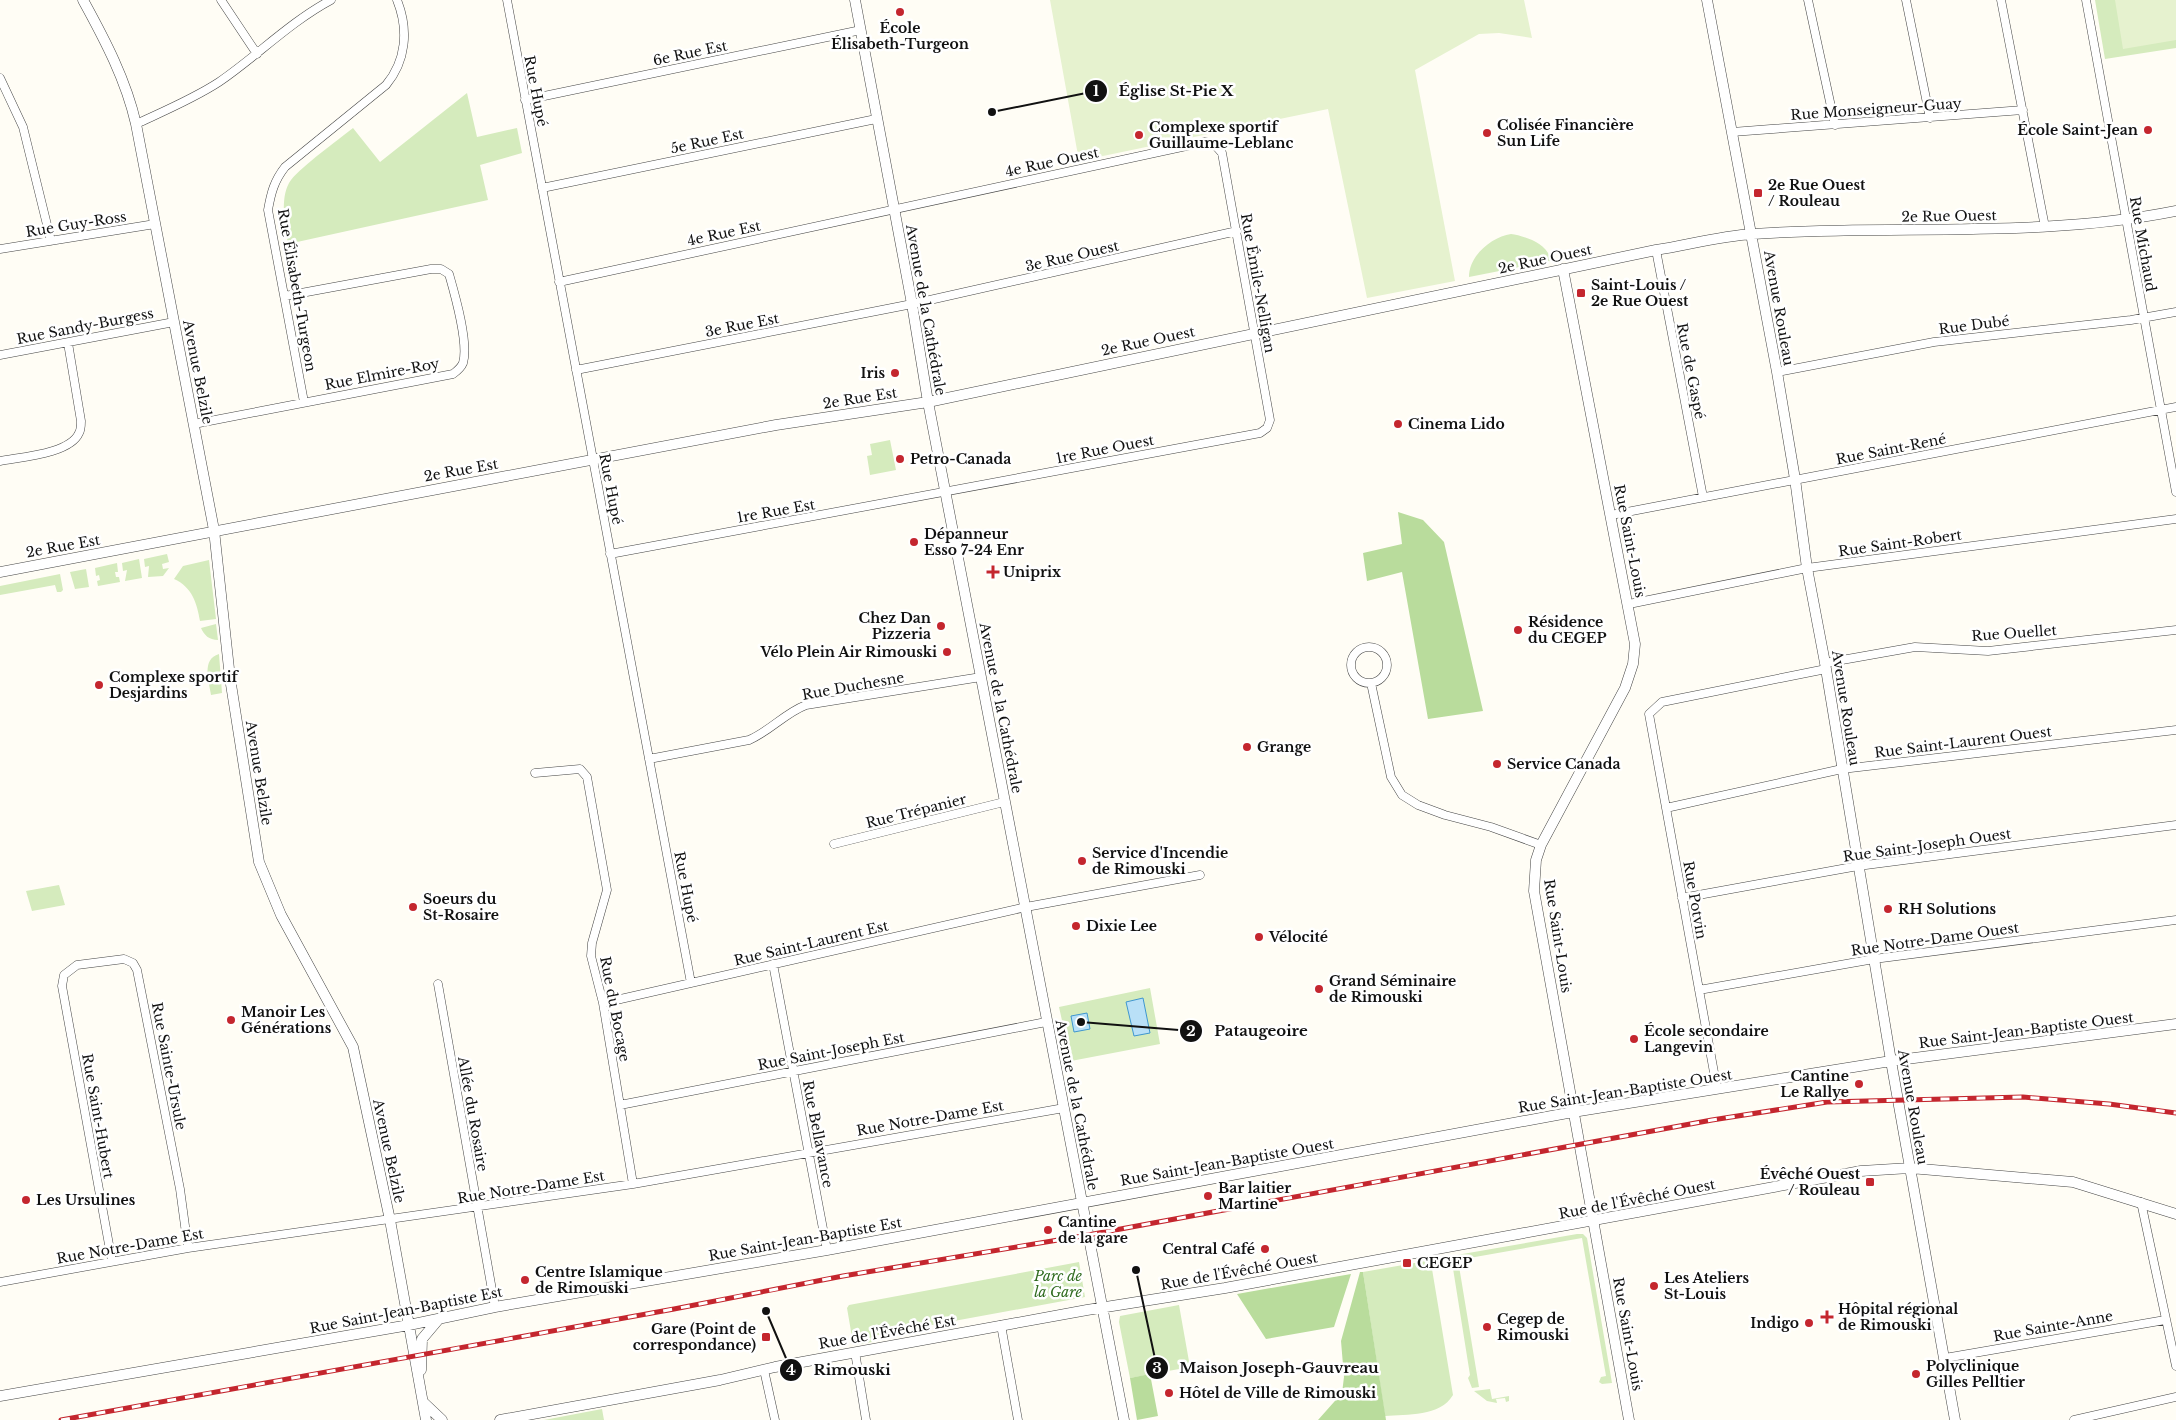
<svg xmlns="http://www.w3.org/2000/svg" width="2176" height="1420" viewBox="0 0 2176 1420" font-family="'Libre Baskerville',serif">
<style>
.green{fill:#d5ebbd}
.forest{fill:#b9dc9c}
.pitch{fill:#e6f2cf}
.water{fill:#b9e0f7;stroke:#3f96cf}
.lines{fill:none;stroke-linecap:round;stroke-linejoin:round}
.minor-casing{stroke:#444;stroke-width:9}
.tertiary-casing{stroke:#444;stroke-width:11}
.minor{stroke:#fff;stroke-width:8}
.tertiary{stroke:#fff;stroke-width:10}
.rail-casing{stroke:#c4262e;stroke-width:5}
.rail{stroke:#fff;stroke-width:3;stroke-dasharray:9;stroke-linecap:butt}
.poi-dot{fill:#c4262e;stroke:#fff;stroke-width:2}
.labels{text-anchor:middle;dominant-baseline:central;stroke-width:5;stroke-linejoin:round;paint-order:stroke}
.poi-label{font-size:14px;font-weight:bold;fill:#111;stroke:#fff;text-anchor:start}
.street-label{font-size:14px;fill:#111;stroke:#fff}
.park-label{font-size:14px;font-style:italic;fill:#2f6b1f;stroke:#fff}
.leader{fill:none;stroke:#111;stroke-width:2}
.callout-dot{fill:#111;stroke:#fff;stroke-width:2}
.mark-label{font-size:15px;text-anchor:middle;font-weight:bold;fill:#fff}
.callout-label{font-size:15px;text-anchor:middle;font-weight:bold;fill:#111;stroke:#fff;stroke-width:5;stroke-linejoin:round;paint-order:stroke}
</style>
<rect width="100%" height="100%" fill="#fffdf5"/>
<path class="green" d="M 2095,0 L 2176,0 L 2176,48 L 2105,59 Z
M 467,93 L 477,137 L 517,128 L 522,153 L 480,165 L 488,200 L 288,244 C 285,226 279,196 291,180 C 303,165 337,141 353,128 L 380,162 Z
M 1511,234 C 1525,236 1550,244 1550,261 L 1469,277 C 1469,255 1492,237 1511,234 Z
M 890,440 L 896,470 L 870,475 L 867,456 L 872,455 L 870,444 Z
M 167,554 L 169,562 L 162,564 L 163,569 L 169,568 L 163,576 L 148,577 L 149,566 L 145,567 L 144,559 Z
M 139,559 L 142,578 L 125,581 L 127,570 L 123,571 L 122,563 Z
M 209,560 L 216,619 L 200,621 C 197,603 192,587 174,579 L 183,566 Z
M 117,563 L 118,572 L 115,572 L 116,577 L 119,577 L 120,582 L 98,586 L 97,581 L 100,580 L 99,575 L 96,576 L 95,568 Z
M 86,569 L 89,587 L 75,589 L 70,572 Z
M 60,574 L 63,590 L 61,592 L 57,592 L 55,585 L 0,595 L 0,586 Z
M 216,624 L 218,640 C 209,640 204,635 201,628 Z
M 219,654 L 222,693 L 211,695 C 209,682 201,659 219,654 Z
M 59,885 L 65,905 L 32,911 L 26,891 Z
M 1150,988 L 1160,1044 L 1071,1061 L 1059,1007 Z
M 1577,1234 L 1583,1234 L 1587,1238 L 1612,1383 L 1602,1384 L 1599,1382 L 1601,1377 L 1606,1376 L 1582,1238 L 1458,1260 L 1479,1387 L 1472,1388 L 1468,1378 L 1470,1375 L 1451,1256 Z
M 1426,1261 L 1431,1263 L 1453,1395 C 1440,1417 1407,1414 1385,1416 L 1363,1272 Z
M 1079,1262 L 1085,1297 L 872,1336 L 872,1342 L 855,1345 L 853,1343 L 847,1308 L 849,1305 Z
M 1179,1305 L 1190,1367 L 1130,1378 L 1119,1322 L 1120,1316 Z
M 1490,1389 L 1492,1399 L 1509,1396 L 1509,1401 L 1506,1402 L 1505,1398 L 1496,1399 L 1497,1403 L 1487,1401 L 1474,1391 Z
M 602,1409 L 604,1420 L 544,1420 Z"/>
<path class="forest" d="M 1398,512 L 1423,520 L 1444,542 L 1483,711 L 1428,719 L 1402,572 L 1367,581 L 1363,553 L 1402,544 Z
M 1360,1272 L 1363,1272 L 1386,1420 L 1318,1420 L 1342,1393 L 1344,1377 L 1341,1341 Z
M 1351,1274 L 1334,1327 L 1266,1339 L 1237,1294 Z
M 1150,1374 L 1158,1416 L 1137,1420 L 1130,1378 Z"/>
<path class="pitch" d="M 1050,0 L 1524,0 L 1532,38 L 1499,33 L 1479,34 L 1415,70 L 1455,281 L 1367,298 L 1328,109 L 1079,161 Z
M 2115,0 L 2176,0 L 2176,40 L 2123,49 Z"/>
<path class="water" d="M 1143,998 L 1150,1033 L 1134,1036 L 1126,1002 Z
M 1087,1013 L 1090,1029 L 1074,1032 L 1071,1016 Z"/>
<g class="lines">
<g class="minor-casing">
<path id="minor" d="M 221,0 L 257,54
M 507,0 L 691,983
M 1808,0 L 1835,125
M 1906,0 L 1930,118
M 2001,0 L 2045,227
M 2086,0 L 2176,492
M 0,78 L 23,127 L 51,241
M 525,100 L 861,30
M 136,124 C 164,111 193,99 219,82 C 257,56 290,22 331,0
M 1732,132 L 2023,110
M 542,188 L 876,119
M 0,249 L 155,224
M 1656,250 L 1703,497
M 559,282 L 1205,142 L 1214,144 L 1222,153 L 1270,420 L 1267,428 L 1260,433 L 610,554
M 0,355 L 174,322
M 576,370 L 912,304 L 1237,231
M 1777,372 L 1934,342 L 2131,320 L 2176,312
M 304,402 L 268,210 C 271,193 274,181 285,167 L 386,85 C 406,61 409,30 397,0
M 194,424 L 453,374 C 457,371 461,368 463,363 C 469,343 455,295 449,274 L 441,269 L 431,269 L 285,296
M 0,461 C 20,457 70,454 79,433 C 81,430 81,425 81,421 L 68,343
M 1611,515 L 2176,407
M 1629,604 L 1807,568 L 2176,519
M1351 665a18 18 0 1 1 36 0a18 18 0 1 1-36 0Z
M 1825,663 L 1915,647 L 1988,651 L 2176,630
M 1371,683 L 1391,777 L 1402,795 L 1418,805 L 1445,815 L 1491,827 L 1541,845
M 649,759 L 749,740 C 770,731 785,713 806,705 L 981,677
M 535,773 L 580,769 L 587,777 L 607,890 L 592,943 L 591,956 L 603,1003 L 633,1184
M 1666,808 L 1842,769 L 2176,730
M 834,844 L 1004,802
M 1682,898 L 1858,866 L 2176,825
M 773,964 L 827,1250
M 438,984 L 495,1307
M 1699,990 L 1874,959 L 2176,920
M 603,1003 L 1026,907 L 1200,875
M 1717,1089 L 1649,714 L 1662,702 L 1826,669
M 620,1105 L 1046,1022
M 2141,1202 L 2176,1366
M 112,1261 L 62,986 L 64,975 L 77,965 L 124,959 L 133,963 L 137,970 L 180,1189 L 188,1248
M 0,1282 L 188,1248 L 633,1184 L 1064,1108
M 1001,1325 L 1018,1420
M 855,1352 L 866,1420
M 1945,1358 L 2165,1320
M 764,1370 L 775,1420
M 2074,1420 L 2176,1397"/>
</g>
<g class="tertiary-casing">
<path id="tertiary" d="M 83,0 C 105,40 126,80 136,124 L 214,530 L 230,678 L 259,862 L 281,915 L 353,1047 L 390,1220 L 426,1420
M 855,0 L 912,304 L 928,402 L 1124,1420
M 1707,0 L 1777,372 L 1795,479 L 1807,568 L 1825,663 L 1891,1061 L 1955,1420
M 1563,269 L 1635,644 L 1633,664 L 1625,688 L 1541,845 L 1536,860 L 1534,891 L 1629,1420
M 0,572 L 776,425 L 928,402 L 1656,250 C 1688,245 1720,236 1753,234 C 1894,224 2037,239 2176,211
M 421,1370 L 422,1339 L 438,1320
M 0,1396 L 409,1325 L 495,1307 L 827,1250 L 1573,1112 L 1891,1061 L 2176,1024
M 424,1403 L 442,1420
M 500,1420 L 720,1380 L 775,1367 L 1087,1310 L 1225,1288 L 1861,1171 L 1910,1168 L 2073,1182 L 2176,1214"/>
</g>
<use href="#minor" class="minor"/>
<use href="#tertiary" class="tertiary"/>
<g class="rail-casing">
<path id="rail" d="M 61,1420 L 674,1309 L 843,1276 L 1088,1235 L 1712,1120 L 1827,1102 L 2023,1097 L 2109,1104 L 2176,1113"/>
</g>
<use href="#rail" class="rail"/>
</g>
<g class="poi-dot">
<circle cx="900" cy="12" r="5"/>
<circle cx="2148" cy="130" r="5"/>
<circle cx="1487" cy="133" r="5"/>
<circle cx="1139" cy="135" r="5"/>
<rect x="1753" y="188" width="10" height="10" rx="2.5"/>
<rect x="1576" y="288" width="10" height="10" rx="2.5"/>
<circle cx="895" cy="373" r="5"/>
<circle cx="1398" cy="424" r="5"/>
<circle cx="900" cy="459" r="5"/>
<circle cx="914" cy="542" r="5"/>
<path d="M990.5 564.5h5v5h5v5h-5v5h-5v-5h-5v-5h5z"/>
<circle cx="941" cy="626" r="5"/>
<circle cx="1518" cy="630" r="5"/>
<circle cx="947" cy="652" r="5"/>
<circle cx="99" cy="685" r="5"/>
<circle cx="1247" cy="747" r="5"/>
<circle cx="1497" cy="764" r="5"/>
<circle cx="1082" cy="861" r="5"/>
<circle cx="413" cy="907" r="5"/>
<circle cx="1888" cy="909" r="5"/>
<circle cx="1076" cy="926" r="5"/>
<circle cx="1259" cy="937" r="5"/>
<circle cx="1319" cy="989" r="5"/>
<circle cx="231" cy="1020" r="5"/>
<circle cx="1634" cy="1039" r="5"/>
<circle cx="1859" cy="1084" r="5"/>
<rect x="1865" y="1177" width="10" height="10" rx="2.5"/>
<circle cx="1208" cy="1196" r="5"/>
<circle cx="26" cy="1200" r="5"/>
<circle cx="1048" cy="1230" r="5"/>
<circle cx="1265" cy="1249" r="5"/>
<rect x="1402" y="1258" width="10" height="10" rx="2.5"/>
<circle cx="525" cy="1280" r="5"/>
<circle cx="1654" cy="1286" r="5"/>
<path d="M1824.5 1309.5h5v5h5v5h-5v5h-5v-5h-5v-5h5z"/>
<circle cx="1809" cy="1323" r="5"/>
<circle cx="1487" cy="1327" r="5"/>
<rect x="761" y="1332" width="10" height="10" rx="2.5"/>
<circle cx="1916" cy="1374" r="5"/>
<circle cx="1169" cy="1393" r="5"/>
</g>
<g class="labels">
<g class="poi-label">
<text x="900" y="28" text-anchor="middle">École<tspan x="900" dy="16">Élisabeth-Turgeon</tspan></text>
<text x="1497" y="125">Colisée Financière<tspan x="1497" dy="16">Sun Life</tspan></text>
<text x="1149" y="127">Complexe sportif<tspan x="1149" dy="16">Guillaume-Leblanc</tspan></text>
<text x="2138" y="130" text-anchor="end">École Saint-Jean</text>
<text x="1768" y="185">2e Rue Ouest<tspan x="1768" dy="16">/ Rouleau</tspan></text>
<text x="1591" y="285">Saint-Louis /<tspan x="1591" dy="16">2e Rue Ouest</tspan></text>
<text x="885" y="373" text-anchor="end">Iris</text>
<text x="1408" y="424">Cinema Lido</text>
<text x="910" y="459">Petro-Canada</text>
<text x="924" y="534">Dépanneur<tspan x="924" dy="16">Esso 7-24 Enr</tspan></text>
<text x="1003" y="572">Uniprix</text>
<text x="931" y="618" text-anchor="end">Chez Dan<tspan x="931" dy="16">Pizzeria</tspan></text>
<text x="1528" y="622">Résidence<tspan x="1528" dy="16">du CEGEP</tspan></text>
<text x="937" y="652" text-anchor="end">Vélo Plein Air Rimouski</text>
<text x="109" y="677">Complexe sportif<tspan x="109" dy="16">Desjardins</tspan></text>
<text x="1257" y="747">Grange</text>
<text x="1507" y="764">Service Canada</text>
<text x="1092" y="853">Service d'Incendie<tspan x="1092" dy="16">de Rimouski</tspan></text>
<text x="423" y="899">Soeurs du<tspan x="423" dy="16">St-Rosaire</tspan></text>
<text x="1898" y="909">RH Solutions</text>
<text x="1086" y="926">Dixie Lee</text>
<text x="1269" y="937">Vélocité</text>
<text x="1329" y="981">Grand Séminaire<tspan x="1329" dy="16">de Rimouski</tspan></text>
<text x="241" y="1012">Manoir Les<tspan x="241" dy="16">Générations</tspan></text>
<text x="1644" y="1031">École secondaire<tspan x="1644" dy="16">Langevin</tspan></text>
<text x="1849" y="1076" text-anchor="end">Cantine<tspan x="1849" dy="16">Le Rallye</tspan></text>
<text x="1860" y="1174" text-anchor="end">Évêché Ouest<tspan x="1860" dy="16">/ Rouleau</tspan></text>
<text x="1218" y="1188">Bar laitier<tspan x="1218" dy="16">Martine</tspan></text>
<text x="36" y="1200">Les Ursulines</text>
<text x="1058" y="1222">Cantine<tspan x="1058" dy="16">de la gare</tspan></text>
<text x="1255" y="1249" text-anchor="end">Central Café</text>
<text x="1417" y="1263">CEGEP</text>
<text x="535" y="1272">Centre Islamique<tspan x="535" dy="16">de Rimouski</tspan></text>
<text x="1664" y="1278">Les Ateliers<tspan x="1664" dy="16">St-Louis</tspan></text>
<text x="1838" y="1309">Hôpital régional<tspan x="1838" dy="16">de Rimouski</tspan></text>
<text x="1497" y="1319">Cegep de<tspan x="1497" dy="16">Rimouski</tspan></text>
<text x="1799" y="1323" text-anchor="end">Indigo</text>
<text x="756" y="1329" text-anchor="end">Gare (Point de<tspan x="756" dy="16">correspondance)</tspan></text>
<text x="1926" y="1366">Polyclinique<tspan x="1926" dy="16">Gilles Pelltier</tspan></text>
<text x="1179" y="1393">Hôtel de Ville de Rimouski</text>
</g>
<g class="street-label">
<text transform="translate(690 53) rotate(-12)">6e Rue Est</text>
<text transform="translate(536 91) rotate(79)">Rue Hupé</text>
<text transform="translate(1876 109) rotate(-4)">Rue Monseigneur-Guay</text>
<text transform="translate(707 141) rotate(-12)">5e Rue Est</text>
<text transform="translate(1052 162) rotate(-12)">4e Rue Ouest</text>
<text transform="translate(1949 216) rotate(-1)">2e Rue Ouest</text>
<text transform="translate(76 224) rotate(-9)">Rue Guy-Ross</text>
<text transform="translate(724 233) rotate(-12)">4e Rue Est</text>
<text transform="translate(2143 244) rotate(80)">Rue Michaud</text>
<text transform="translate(1072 256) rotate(-13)">3e Rue Ouest</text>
<text transform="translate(1545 259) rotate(-12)">2e Rue Ouest</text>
<text transform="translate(1258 283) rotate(80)">Rue Émile-Nelligan</text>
<text transform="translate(297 290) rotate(80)">Rue Élisabeth-Turgeon</text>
<text transform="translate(1779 308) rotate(80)">Avenue Rouleau</text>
<text transform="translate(926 310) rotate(80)">Avenue de la Cathédrale</text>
<text transform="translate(742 325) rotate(-11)">3e Rue Est</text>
<text transform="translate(1974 325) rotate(-7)">Rue Dubé</text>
<text transform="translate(85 326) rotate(-11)">Rue Sandy-Burgess</text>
<text transform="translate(1148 341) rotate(-12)">2e Rue Ouest</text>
<text transform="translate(1691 371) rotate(79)">Rue de Gaspé</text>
<text transform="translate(198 372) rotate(79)">Avenue Belzile</text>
<text transform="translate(382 374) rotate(-11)">Rue Elmire-Roy</text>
<text transform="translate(860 398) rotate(-9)">2e Rue Est</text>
<text transform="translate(1105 449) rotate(-11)">1re Rue Ouest</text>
<text transform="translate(1891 449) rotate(-11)">Rue Saint-René</text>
<text transform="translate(461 470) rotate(-10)">2e Rue Est</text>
<text transform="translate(611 489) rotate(79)">Rue Hupé</text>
<text transform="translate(776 511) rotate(-10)">1re Rue Est</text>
<text transform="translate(1630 541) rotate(79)">Rue Saint-Louis</text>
<text transform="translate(1900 543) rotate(-8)">Rue Saint-Robert</text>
<text transform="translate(63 546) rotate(-10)">2e Rue Est</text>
<text transform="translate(2014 633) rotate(-4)">Rue Ouellet</text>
<text transform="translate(853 686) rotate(-10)">Rue Duchesne</text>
<text transform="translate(1001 708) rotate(79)">Avenue de la Cathédrale</text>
<text transform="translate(1846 708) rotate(81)">Avenue Rouleau</text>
<text transform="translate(1963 742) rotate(-7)">Rue Saint-Laurent Ouest</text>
<text transform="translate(259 773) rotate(81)">Avenue Belzile</text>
<text transform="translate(916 811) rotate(-14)">Rue Trépanier</text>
<text transform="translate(1927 845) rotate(-8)">Rue Saint-Joseph Ouest</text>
<text transform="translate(686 887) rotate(79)">Rue Hupé</text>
<text transform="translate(1695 900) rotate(80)">Rue Potvin</text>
<text transform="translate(1558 936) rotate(81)">Rue Saint-Louis</text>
<text transform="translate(1935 939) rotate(-8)">Rue Notre-Dame Ouest</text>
<text transform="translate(811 943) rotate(-13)">Rue Saint-Laurent Est</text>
<text transform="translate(615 1009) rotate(79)">Rue du Bocage</text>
<text transform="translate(2026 1030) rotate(-7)">Rue Saint-Jean-Baptiste Ouest</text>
<text transform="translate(831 1051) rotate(-11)">Rue Saint-Joseph Est</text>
<text transform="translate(169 1066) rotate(79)">Rue Sainte-Ursule</text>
<text transform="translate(1625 1091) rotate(-9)">Rue Saint-Jean-Baptiste Ouest</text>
<text transform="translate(1077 1105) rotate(79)">Avenue de la Cathédrale</text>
<text transform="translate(1913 1107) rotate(80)">Avenue Rouleau</text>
<text transform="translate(473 1114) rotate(80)">Allée du Rosaire</text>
<text transform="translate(98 1116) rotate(80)">Rue Saint-Hubert</text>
<text transform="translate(930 1118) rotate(-10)">Rue Notre-Dame Est</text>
<text transform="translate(818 1134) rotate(79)">Rue Bellavance</text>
<text transform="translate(389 1151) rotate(78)">Avenue Belzile</text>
<text transform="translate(1227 1162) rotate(-10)">Rue Saint-Jean-Baptiste Ouest</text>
<text transform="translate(531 1187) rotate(-9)">Rue Notre-Dame Est</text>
<text transform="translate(1637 1199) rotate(-11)">Rue de l'Évêché Ouest</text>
<text transform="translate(805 1239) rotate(-10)">Rue Saint-Jean-Baptiste Est</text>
<text transform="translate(130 1246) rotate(-10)">Rue Notre-Dame Est</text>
<text transform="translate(1239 1271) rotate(-10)">Rue de l'Évêché Ouest</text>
<text transform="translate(406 1310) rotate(-11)">Rue Saint-Jean-Baptiste Est</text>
<text transform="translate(2053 1326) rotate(-10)">Rue Sainte-Anne</text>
<text transform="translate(887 1332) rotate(-10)">Rue de l'Évêché Est</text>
<text transform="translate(1628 1334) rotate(80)">Rue Saint-Louis</text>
</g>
<g class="park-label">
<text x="1058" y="1276">Parc de<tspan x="1058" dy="16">la Gare</tspan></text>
</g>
</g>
<path class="leader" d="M992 112L1096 91M1081 1022L1191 1031M1136 1270L1157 1368M766 1311L791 1370"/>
<g class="callout-dot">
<circle cx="992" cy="112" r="5"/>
<circle cx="1081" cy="1022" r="5"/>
<circle cx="1136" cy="1270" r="5"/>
<circle cx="766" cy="1311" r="5"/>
<circle cx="1096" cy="91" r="12"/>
<circle cx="1191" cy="1031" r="12"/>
<circle cx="1157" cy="1368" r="12"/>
<circle cx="791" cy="1370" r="12"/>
</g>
<g class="mark-label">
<text x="1096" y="96">1</text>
<text x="1191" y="1036">2</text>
<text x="1157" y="1373">3</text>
<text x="791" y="1375">4</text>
</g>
<g class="callout-label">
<text x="1176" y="96">Église St-Pie X</text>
<text x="1261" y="1036">Pataugeoire</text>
<text x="1279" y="1373">Maison Joseph-Gauvreau</text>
<text x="852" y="1375">Rimouski</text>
</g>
</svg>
